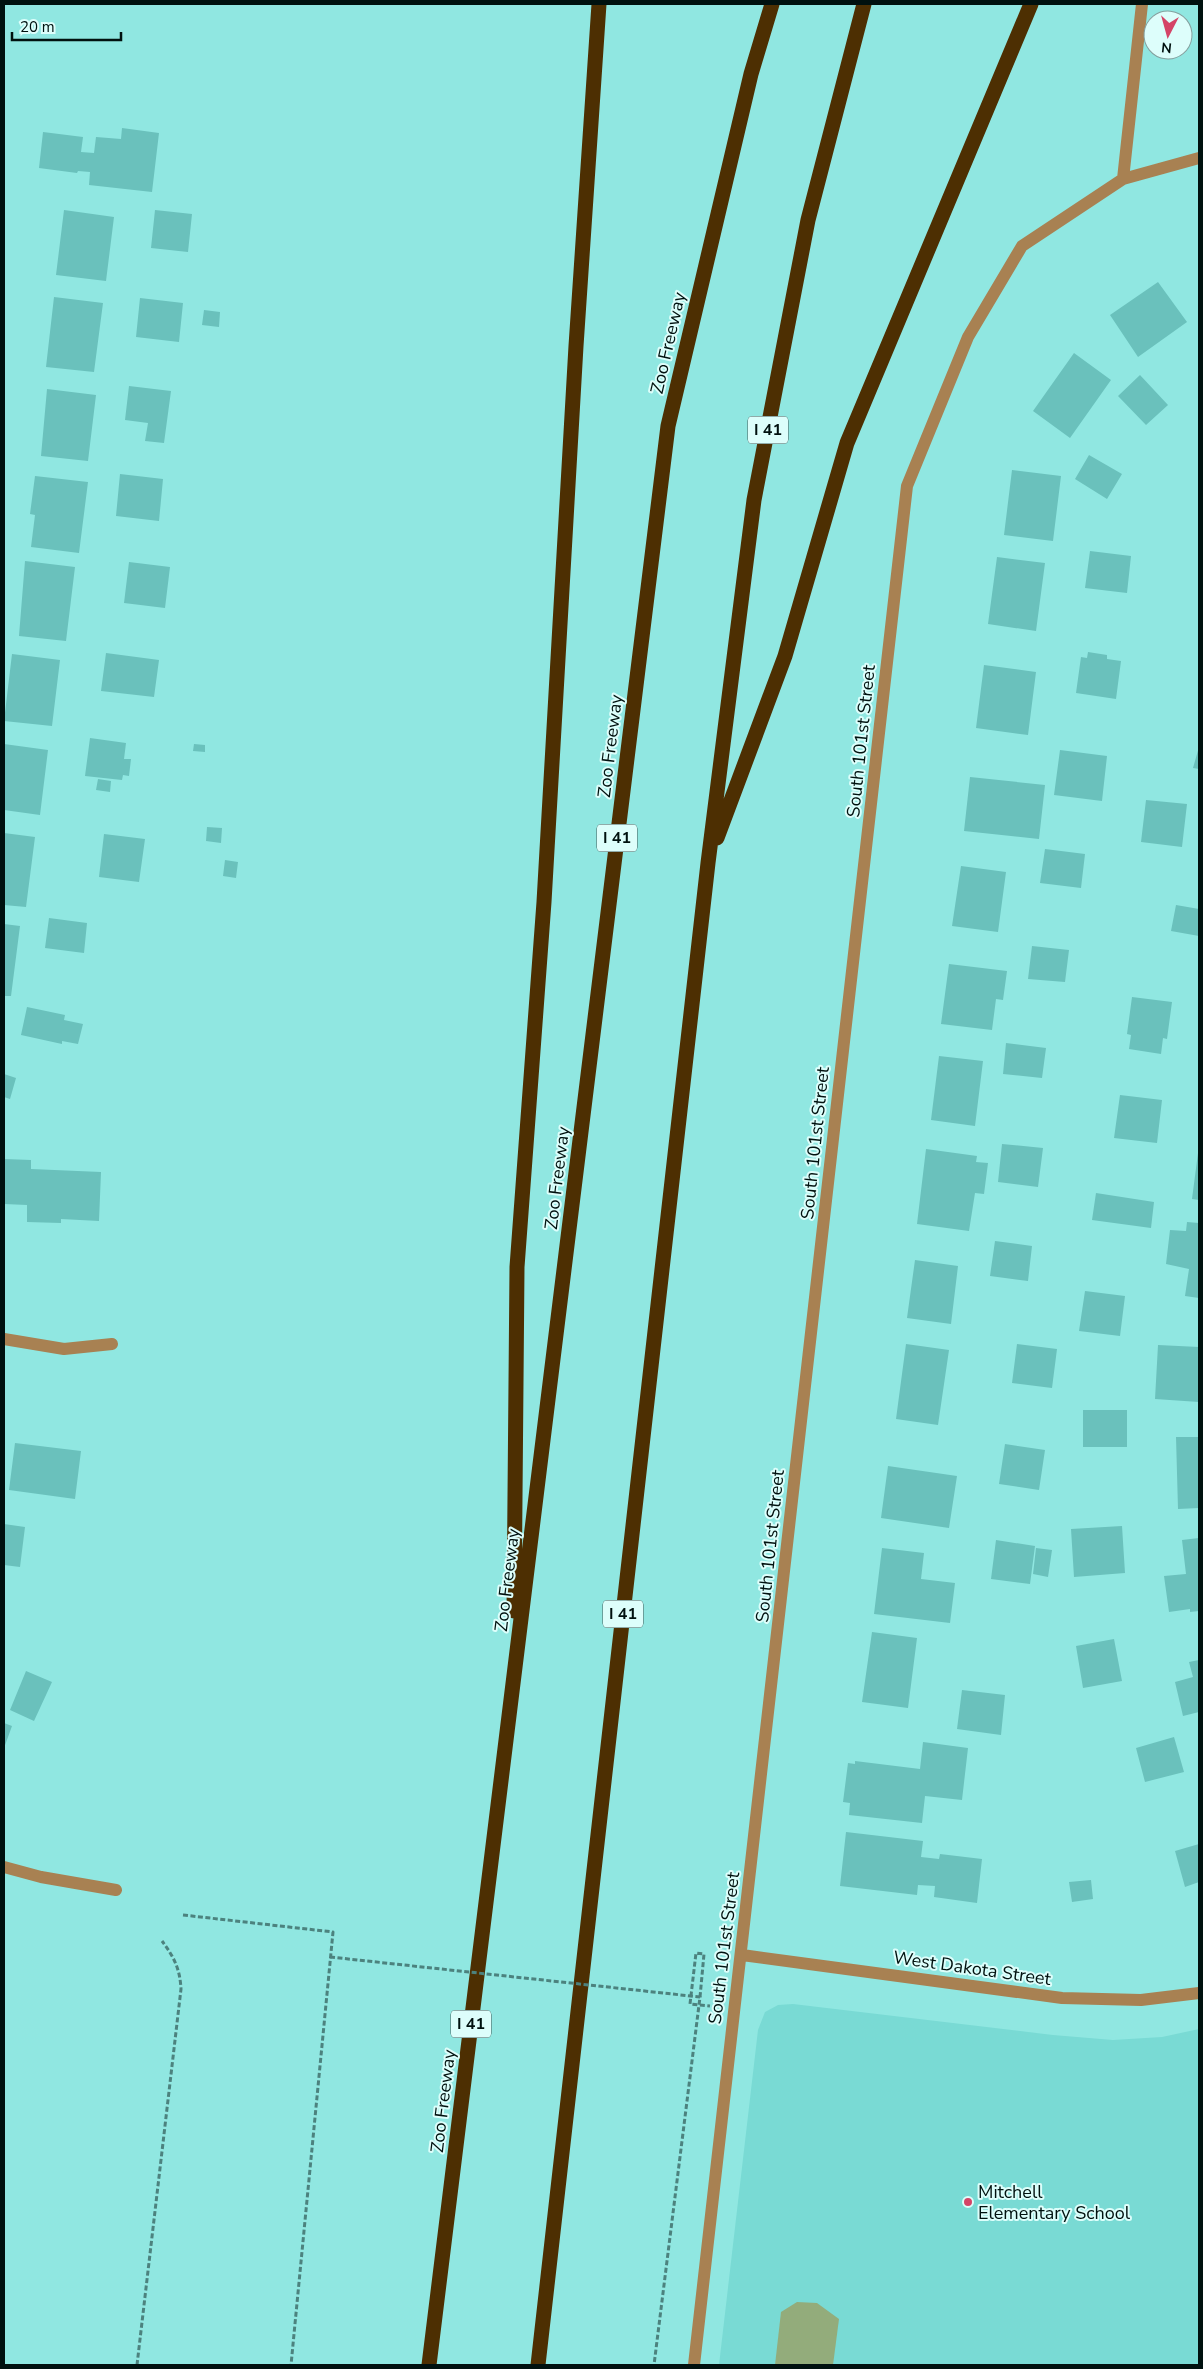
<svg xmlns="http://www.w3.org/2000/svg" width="1203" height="2369" viewBox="0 0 1203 2369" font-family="'Nunito Sans',sans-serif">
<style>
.built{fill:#79dad4}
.green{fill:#93ac7b}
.building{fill:#6ac1bc}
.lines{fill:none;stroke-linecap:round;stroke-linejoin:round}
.path{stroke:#4c827e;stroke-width:3;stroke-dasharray:5 2.5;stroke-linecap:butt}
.minor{stroke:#a88152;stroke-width:12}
.motorway{stroke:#4d2f02;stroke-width:15}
.path-bridge{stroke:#4c827e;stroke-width:3;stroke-dasharray:5 2.5;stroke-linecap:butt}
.poi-dot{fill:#d44467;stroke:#ddfefb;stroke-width:2}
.labels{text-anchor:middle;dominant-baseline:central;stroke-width:4;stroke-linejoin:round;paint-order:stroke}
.shield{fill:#ddfefb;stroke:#425856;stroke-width:1}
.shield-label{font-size:16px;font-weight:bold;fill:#00110f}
.street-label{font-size:18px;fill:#00110f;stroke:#ddfefb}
.poi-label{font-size:18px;fill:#00110f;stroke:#ddfefb;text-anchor:start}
</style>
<rect width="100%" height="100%" fill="#90e7e1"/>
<path class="built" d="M 793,2004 L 1053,2035 L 1113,2040 L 1162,2037 L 1199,2029 L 1199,2365 L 719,2365 L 758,2030 L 765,2012 L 778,2005 Z"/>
<path class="green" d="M 797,2302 L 817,2303 L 839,2319 L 833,2365 L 775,2365 L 781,2312 Z"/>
<path class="building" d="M 122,128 L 159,133 L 152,192 L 89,185 L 90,172 L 78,171 L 77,173 L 39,168 L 43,132 L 83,137 L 81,152 L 94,153 L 96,137 L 121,139 Z
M 64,210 L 114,217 L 106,281 L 56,275 Z
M 155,210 L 192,214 L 188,252 L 151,248 Z
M 1158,282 L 1187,322 L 1138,357 L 1110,315 Z
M 54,297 L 103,303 L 94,372 L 46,367 Z
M 140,298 L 183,303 L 179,342 L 136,337 Z
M 204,310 L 220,312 L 219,327 L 202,325 Z
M 1074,353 L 1111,380 L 1070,438 L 1033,411 Z
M 1140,375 L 1168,405 L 1146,425 L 1118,396 Z
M 129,386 L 171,391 L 164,443 L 145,441 L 148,423 L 125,420 Z
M 47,389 L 96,395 L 88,461 L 41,456 Z
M 1089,455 L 1122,474 L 1107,499 L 1075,479 Z
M 1012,470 L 1061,476 L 1053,541 L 1004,535 Z
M 120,474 L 163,479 L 159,521 L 116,516 Z
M 35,476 L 88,482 L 79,553 L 31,547 L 35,515 L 30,514 Z
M 1090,551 L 1131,556 L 1127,593 L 1085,588 Z
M 997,557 L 1045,563 L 1036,631 L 988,624 Z
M 25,561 L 75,567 L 66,641 L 19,636 Z
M 129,562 L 170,567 L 165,608 L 124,603 Z
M 1088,652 L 1107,655 L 1107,659 L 1121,661 L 1116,699 L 1076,693 L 1081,657 L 1087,658 Z
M 106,653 L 159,660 L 154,697 L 101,691 Z
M 12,654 L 60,660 L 52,726 L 4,721 Z
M 984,665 L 1036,672 L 1028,735 L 976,728 Z
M 90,738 L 126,743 L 124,759 L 131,759 L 129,776 L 123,775 L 122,780 L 85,776 Z
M 4,744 L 48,750 L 40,815 L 4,810 Z
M 194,744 L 205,745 L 205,752 L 193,751 Z
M 1199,747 L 1199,769 L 1193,768 Z
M 1060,750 L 1107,756 L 1102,801 L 1054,795 Z
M 970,777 L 1045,785 L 1039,839 L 964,831 Z
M 98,779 L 111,781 L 110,792 L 96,790 Z
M 1146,800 L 1187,804 L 1182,847 L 1141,842 Z
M 207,827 L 222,828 L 221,843 L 206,841 Z
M 4,833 L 35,837 L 26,907 L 4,905 Z
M 104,834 L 145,839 L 139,882 L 99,877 Z
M 1045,849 L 1085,854 L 1081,888 L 1040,883 Z
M 225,860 L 238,862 L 236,878 L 223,876 Z
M 961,866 L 1006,872 L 998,932 L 952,926 Z
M 1176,905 L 1199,909 L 1199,936 L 1171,931 Z
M 49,918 L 87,923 L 84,953 L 45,948 Z
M 4,924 L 20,926 L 11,996 L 4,996 Z
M 1032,946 L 1069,950 L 1065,982 L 1028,979 Z
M 949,964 L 1007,971 L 1003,1000 L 996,999 L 992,1030 L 941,1024 Z
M 1132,997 L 1172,1002 L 1167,1039 L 1163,1038 L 1161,1054 L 1129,1049 L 1131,1035 L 1127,1034 Z
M 27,1007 L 65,1015 L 64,1020 L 83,1024 L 78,1044 L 62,1041 L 62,1044 L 21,1035 Z
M 1006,1043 L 1046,1048 L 1042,1078 L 1003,1074 Z
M 939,1056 L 983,1061 L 975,1126 L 931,1120 Z
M 4,1074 L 16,1078 L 10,1099 L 4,1097 Z
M 1120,1095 L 1162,1100 L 1157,1143 L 1114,1138 Z
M 1002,1144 L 1043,1148 L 1038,1187 L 998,1182 Z
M 926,1149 L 977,1156 L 976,1162 L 988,1163 L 984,1194 L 975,1193 L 969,1231 L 917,1224 Z
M 1198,1153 L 1199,1153 L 1199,1200 L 1192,1199 Z
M 4,1159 L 31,1160 L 31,1169 L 101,1172 L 99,1221 L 61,1219 L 61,1223 L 27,1222 L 27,1205 L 4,1204 Z
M 1096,1193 L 1154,1202 L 1151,1228 L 1092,1220 Z
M 1187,1222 L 1199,1223 L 1199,1298 L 1185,1296 L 1189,1269 L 1166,1264 L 1170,1230 L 1186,1231 Z
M 995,1241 L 1032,1246 L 1028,1281 L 990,1276 Z
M 915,1260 L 958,1266 L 951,1324 L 907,1318 Z
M 1085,1291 L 1125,1296 L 1120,1336 L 1079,1331 Z
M 906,1344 L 949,1350 L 938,1425 L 896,1419 Z
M 1017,1344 L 1057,1349 L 1052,1388 L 1012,1383 Z
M 1158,1345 L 1199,1347 L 1199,1402 L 1155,1399 Z
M 1083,1410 L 1127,1410 L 1127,1447 L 1083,1447 Z
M 1176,1437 L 1199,1437 L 1199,1508 L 1178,1509 Z
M 15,1443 L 81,1451 L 75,1499 L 9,1490 Z
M 1005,1444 L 1045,1450 L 1039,1490 L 999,1484 Z
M 888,1466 L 957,1476 L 949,1528 L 881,1518 Z
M 4,1524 L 25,1527 L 20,1567 L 4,1565 Z
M 1122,1526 L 1125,1573 L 1074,1577 L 1071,1529 Z
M 1199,1538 L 1199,1611 L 1190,1612 L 1190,1609 L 1169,1612 L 1164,1576 L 1186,1574 L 1182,1540 Z
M 996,1540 L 1035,1546 L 1030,1584 L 991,1579 Z
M 882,1548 L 924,1553 L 921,1579 L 955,1583 L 950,1623 L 874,1614 Z
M 1036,1548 L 1052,1550 L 1048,1577 L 1033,1574 Z
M 872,1632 L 917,1638 L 908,1708 L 862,1702 Z
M 1114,1639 L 1122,1681 L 1083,1688 L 1076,1646 Z
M 1199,1660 L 1199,1712 L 1183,1716 L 1175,1682 L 1193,1677 L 1189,1662 Z
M 26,1671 L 52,1682 L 34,1721 L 10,1710 Z
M 962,1690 L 1005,1695 L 1001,1735 L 957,1729 Z
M 4,1723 L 12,1726 L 4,1748 Z
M 1174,1737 L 1184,1772 L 1145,1782 L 1136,1748 Z
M 923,1742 L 968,1748 L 962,1800 L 925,1796 L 922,1823 L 849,1815 L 850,1803 L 843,1802 L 848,1763 L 855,1764 L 855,1761 L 920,1769 Z
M 846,1832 L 923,1841 L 921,1857 L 939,1859 L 940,1854 L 982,1859 L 977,1903 L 934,1897 L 935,1886 L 918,1885 L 917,1895 L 840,1886 Z
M 1199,1844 L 1199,1882 L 1185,1887 L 1175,1851 Z
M 1091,1880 L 1093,1899 L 1072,1902 L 1069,1882 Z"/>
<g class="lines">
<path class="path" d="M 183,1915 L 333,1932 L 291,2365
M 700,1997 L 704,1954 L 696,1953 L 690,2004 L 710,2006
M 137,2365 L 181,1989 C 180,1969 174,1957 162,1941"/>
<path class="minor" d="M 1123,179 L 1199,158
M 4,1339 L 64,1349 L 112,1344
M 4,1867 L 41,1877 L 116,1890
M 742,1955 L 1062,1998 L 1141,2000 L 1199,1993
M 694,2365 L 907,486 L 968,337 L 1022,246 L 1123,179 L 1142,4"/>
<path class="motorway" d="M 717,838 L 785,656 L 847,443 L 1031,4
M 514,1611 L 517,1267 L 544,902 L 576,346 L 599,4
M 429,2365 L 668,426 L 751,74 L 772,4
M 538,2365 L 708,863 L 754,500 L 808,220 L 864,4"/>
<path class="path-bridge" d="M 330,1957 L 700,1997 L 654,2365"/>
</g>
<circle class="poi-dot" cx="968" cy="2202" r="5"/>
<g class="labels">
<g class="shield">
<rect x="748" y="416.5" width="40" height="27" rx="4"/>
<rect x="597" y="824.5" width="40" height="27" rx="4"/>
<rect x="603" y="1600.5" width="40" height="27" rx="4"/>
<rect x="451" y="2010.5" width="40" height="27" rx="4"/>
</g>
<g class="shield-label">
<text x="768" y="430">I 41</text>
<text x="617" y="838">I 41</text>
<text x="623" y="1614">I 41</text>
<text x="471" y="2024">I 41</text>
</g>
<g class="street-label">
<text transform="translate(668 343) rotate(-77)">Zoo Freeway</text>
<text transform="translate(861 741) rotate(-84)">South 101st Street</text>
<text transform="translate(610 746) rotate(-83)">Zoo Freeway</text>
<text transform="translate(815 1143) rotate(-84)">South 101st Street</text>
<text transform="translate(557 1178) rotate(-83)">Zoo Freeway</text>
<text transform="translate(770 1546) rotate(-84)">South 101st Street</text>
<text transform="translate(507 1580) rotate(-83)">Zoo Freeway</text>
<text transform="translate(724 1948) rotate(-83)">South 101st Street</text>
<text transform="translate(972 1968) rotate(8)">West Dakota Street</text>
<text transform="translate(443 2101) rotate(-83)">Zoo Freeway</text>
</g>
<g class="poi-label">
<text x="978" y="2192">Mitchell<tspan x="978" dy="21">Elementary School</tspan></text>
</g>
</g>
<rect width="1203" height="2369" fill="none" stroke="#00110f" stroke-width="10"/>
<g transform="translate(1168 35) rotate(186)"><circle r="24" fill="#ddfefb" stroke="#859f9d"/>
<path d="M0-4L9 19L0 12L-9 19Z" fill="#d44467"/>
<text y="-8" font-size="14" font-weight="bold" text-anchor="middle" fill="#00110f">N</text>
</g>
<path d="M12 32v8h109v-8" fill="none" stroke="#00110f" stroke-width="2.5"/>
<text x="20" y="32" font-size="15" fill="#00110f" stroke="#ddfefb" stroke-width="4" paint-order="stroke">20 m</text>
</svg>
